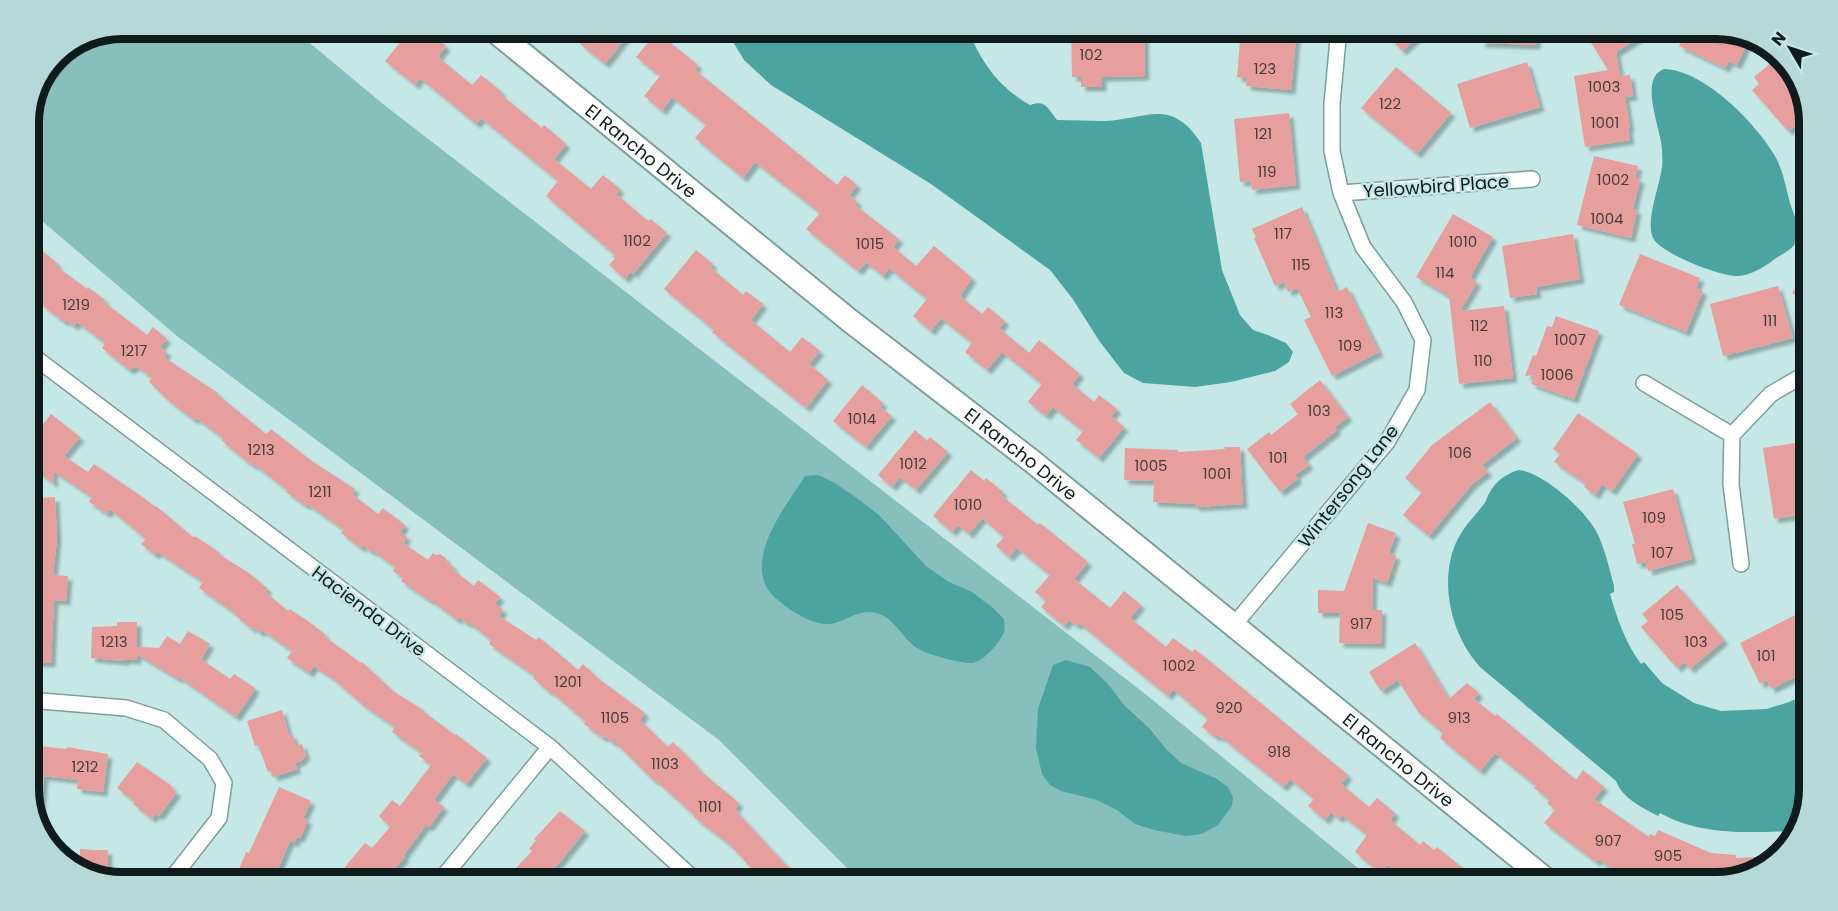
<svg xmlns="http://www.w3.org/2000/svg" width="1838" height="911" viewBox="0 0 1838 911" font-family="Poppins,sans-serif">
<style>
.green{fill:#86bfbb}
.water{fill:#4ca4a0}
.building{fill:#e69f9d;filter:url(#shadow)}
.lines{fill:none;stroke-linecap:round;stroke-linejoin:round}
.street-casing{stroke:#7d9f9c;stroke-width:18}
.secondary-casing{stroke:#7d9f9c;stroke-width:26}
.street{stroke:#fff;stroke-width:15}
.secondary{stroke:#fff;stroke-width:22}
.labels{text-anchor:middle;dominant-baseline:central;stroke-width:5;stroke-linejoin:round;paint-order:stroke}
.number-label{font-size:15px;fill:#453d3c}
.street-label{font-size:18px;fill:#0f1c1b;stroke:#c5e8e6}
.rim{fill:none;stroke:#0f1c1b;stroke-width:8}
</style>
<defs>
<filter id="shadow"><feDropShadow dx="4.5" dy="4.5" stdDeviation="1.5" flood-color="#0004"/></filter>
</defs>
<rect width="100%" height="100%" fill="#c5e8e6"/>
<path class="green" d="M 122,29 L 293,29 L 383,104 L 1144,693 L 1375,882 L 861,882 L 719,740 L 177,336 L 29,210 L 29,117 L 56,56 Z"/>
<path class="water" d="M 719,29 L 968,29 C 980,61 999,88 1030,105 C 1046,99 1048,109 1057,120 C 1073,120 1089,121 1105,121 C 1147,119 1171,97 1201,143 L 1222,270 L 1240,315 L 1253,330 L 1268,335 L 1286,343 L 1293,352 L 1289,362 L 1275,371 L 1231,382 L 1195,387 L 1143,383 L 1124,373 L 1100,342 L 1072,298 L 1050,270 L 931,184 L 771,85 L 744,60 L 730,37 Z
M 1664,69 C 1704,70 1756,123 1775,156 C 1783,170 1786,188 1790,203 C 1793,213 1801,229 1798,239 C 1794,250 1779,255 1771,262 C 1761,269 1750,275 1738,276 C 1721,277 1660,253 1653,238 C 1645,220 1660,186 1662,167 C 1663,161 1662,154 1662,149 C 1661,129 1638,78 1664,69 Z
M 1519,470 C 1544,473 1582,508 1595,529 C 1604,545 1609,567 1614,586 L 1614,592 L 1610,594 C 1617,618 1625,642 1641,664 L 1644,662 L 1662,683 L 1694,703 L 1721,711 L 1767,709 L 1789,702 L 1809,693 L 1809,789 L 1799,831 C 1752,832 1703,837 1660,813 L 1658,816 C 1643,808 1622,798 1616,781 L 1480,667 C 1452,636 1439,585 1455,545 C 1462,528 1474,517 1484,504 C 1487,500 1487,496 1490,492 C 1496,481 1507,473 1519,470 Z
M 818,475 L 835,483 L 861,501 L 880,516 L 926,566 L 949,582 L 972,592 L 993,608 L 1004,619 C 1004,623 1005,629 1004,632 C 1000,643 983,662 972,663 C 959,663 929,655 919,649 C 904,641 897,622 882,615 C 860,605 846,623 829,624 C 815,625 798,615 787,607 C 779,601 769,594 765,584 C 751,548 787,505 805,476 Z
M 1066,660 L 1090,667 L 1107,683 L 1125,706 L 1150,729 L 1166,749 L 1181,763 L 1217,779 L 1228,787 L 1233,797 L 1232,806 L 1218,825 L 1202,834 L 1186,836 L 1154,830 L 1135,824 L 1117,810 L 1097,800 L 1061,791 L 1050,785 L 1042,774 L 1036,748 L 1038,709 L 1053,665 Z"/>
<path class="building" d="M 412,28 L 424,28 L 446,46 L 438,57 L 472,85 L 481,75 L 502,92 L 500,94 L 542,128 L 544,125 L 566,144 L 554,159 L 591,189 L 603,175 L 620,189 L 616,194 L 648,221 L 651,219 L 667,233 L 633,274 L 631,271 L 625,279 L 609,265 L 615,258 L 613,257 L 615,255 L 546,196 L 558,181 L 481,118 L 476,124 L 420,78 L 415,85 L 385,61 Z
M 569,28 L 618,28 L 627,36 L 605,64 L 580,44 L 583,40 Z
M 1071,28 L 1144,28 L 1145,76 L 1102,77 L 1102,87 L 1081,87 L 1081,77 L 1072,77 Z
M 1241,28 L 1297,28 L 1291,90 L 1246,86 L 1247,78 L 1237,77 Z
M 1381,28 L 1427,28 L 1402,51 Z
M 1482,28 L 1537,28 L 1536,45 L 1481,43 Z
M 1582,28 L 1654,28 L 1616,52 L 1620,76 L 1630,75 L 1633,96 L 1625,97 L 1630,128 L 1628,128 L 1630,140 L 1585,147 L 1574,76 L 1608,70 Z
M 1687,28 L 1716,28 L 1750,37 L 1737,65 L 1729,61 L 1725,68 L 1679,46 Z
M 657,32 L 698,65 L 695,70 L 837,185 L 845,175 L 857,185 L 849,195 L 858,202 L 855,205 L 899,239 L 893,247 L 916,266 L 934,246 L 972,278 L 960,296 L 982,314 L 988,307 L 1005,321 L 999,328 L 1029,353 L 1039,340 L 1080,374 L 1072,384 L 1094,402 L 1099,395 L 1117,409 L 1111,416 L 1124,427 L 1099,458 L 1076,440 L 1083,431 L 1053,407 L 1046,416 L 1028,402 L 1042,384 L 1002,352 L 987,370 L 965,352 L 972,343 L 941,318 L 931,331 L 913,316 L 927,299 L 889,268 L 883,276 L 866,262 L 858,271 L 806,229 L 820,213 L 755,162 L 743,178 L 695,138 L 706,125 L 672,97 L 662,111 L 644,96 L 660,76 L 636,57 Z
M 1778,57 L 1793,70 L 1809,117 L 1809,126 L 1800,134 L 1794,126 L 1788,131 L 1752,90 L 1759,84 L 1754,77 Z
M 1527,62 L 1540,107 L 1470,128 L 1457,84 Z
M 1396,67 L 1451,113 L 1417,154 L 1361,108 Z
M 1289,113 L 1296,185 L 1252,190 L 1251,181 L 1240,182 L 1234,119 Z
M 1594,156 L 1638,166 L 1635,178 L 1640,179 L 1633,209 L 1637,210 L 1631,238 L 1577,225 Z
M 1302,207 L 1337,292 L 1347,287 L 1379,352 L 1332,376 L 1304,320 L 1311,317 L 1297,288 L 1288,292 L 1284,282 L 1275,286 L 1254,238 L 1256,237 L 1252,229 Z
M 1453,214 L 1493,237 L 1470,277 L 1477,282 L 1460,311 L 1504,306 L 1513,378 L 1459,384 L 1449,296 L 1416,277 Z
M 1573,234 L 1580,279 L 1536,287 L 1537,294 L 1510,298 L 1502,246 Z
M 29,240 L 58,264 L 56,266 L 87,289 L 88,287 L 105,300 L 104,302 L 147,335 L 153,327 L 167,339 L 160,347 L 167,352 L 164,357 L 218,393 L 217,394 L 266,434 L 271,429 L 309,459 L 355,489 L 352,494 L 378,514 L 383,508 L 405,525 L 400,532 L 407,537 L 403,543 L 428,560 L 433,553 L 436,555 L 440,554 L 446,558 L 446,561 L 454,567 L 452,569 L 474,586 L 478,580 L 500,597 L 495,604 L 503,610 L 499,616 L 536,640 L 539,637 L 578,670 L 583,664 L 599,679 L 645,713 L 640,720 L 668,747 L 673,742 L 698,767 L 697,768 L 739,803 L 735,809 L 739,814 L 802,882 L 764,882 L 730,845 L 694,817 L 695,816 L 655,780 L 654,781 L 615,742 L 614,743 L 604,736 L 603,738 L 584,724 L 585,721 L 550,691 L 549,692 L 533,678 L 535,676 L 489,644 L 491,640 L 468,622 L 467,624 L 459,617 L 457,620 L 431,600 L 430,601 L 401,581 L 403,578 L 393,571 L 395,567 L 372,550 L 371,552 L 363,545 L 361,548 L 341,533 L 344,530 L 307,504 L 306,506 L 286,492 L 287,490 L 255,465 L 254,466 L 245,460 L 221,440 L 223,438 L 196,418 L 194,420 L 168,400 L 149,382 L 152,378 L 136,366 L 129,370 L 102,348 L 105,343 L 77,322 L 74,326 L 65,320 L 64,322 L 43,306 L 44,304 L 29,291 Z
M 696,250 L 713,264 L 710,267 L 743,295 L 746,291 L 763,304 L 751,320 L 790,352 L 802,337 L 820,351 L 809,364 L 828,380 L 806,408 L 712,332 L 714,330 L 664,289 Z
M 1640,254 L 1700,278 L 1696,288 L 1703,291 L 1686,332 L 1619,305 Z
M 1809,265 L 1809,303 L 1792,293 Z
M 1778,286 L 1793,338 L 1723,356 L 1710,304 Z
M 1556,316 L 1599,331 L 1574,399 L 1531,384 L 1535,375 L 1525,376 L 1533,355 L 1536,356 L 1547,326 L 1552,327 Z
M 1320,380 L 1348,417 L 1335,427 L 1337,430 L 1303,457 L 1309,465 L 1295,475 L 1298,479 L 1280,492 L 1247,449 L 1269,432 L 1271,435 L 1298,414 L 1290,404 Z
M 862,385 L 883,403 L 880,407 L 892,416 L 866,447 L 833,421 Z
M 1490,402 L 1517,438 L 1482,465 L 1488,472 L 1472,484 L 1429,536 L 1403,515 L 1422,492 L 1405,478 L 1432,445 Z
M 1578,413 L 1638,454 L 1612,491 L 1602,484 L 1595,495 L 1584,487 L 1586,484 L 1554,462 L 1560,454 L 1553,449 Z
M 51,414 L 80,437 L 64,456 L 88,472 L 94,464 L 144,498 L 155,507 L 156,506 L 194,538 L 195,536 L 220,553 L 220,555 L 249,573 L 268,589 L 265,592 L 288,611 L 290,609 L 315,626 L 315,627 L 325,634 L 324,636 L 361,663 L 362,662 L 393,691 L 425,711 L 424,712 L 455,735 L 456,734 L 487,758 L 466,784 L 453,774 L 434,800 L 444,807 L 429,827 L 426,825 L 403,856 L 405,857 L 383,882 L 335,882 L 349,862 L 365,843 L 372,848 L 390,827 L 379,816 L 392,800 L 400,806 L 431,765 L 419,756 L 422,753 L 392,732 L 395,727 L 363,705 L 332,678 L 314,666 L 309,673 L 287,658 L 292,651 L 262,630 L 260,633 L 253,627 L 252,629 L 235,615 L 236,614 L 199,588 L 203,582 L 158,552 L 155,555 L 141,544 L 146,539 L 110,509 L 107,514 L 89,502 L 92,497 L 53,471 L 54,484 L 29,465 L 29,439 L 36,429 L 38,431 Z
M 915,430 L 927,441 L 930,437 L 948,452 L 916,490 L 900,477 L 892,487 L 878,475 Z
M 1808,441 L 1809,451 L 1809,513 L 1774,519 L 1763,448 Z
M 1224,447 L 1240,447 L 1243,504 L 1195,507 L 1195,504 L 1153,502 L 1154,481 L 1124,480 L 1125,448 L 1178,450 L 1178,452 L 1225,449 Z
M 971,470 L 984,481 L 986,478 L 1003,492 L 1001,495 L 1038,525 L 1040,523 L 1088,562 L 1074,579 L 1110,608 L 1124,591 L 1141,605 L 1130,618 L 1166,647 L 1173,638 L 1192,652 L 1195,649 L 1348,775 L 1341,784 L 1369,807 L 1377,798 L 1395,813 L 1390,820 L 1420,845 L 1423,841 L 1434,850 L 1437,847 L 1480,882 L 1410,882 L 1388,865 L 1380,873 L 1355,852 L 1367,835 L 1342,815 L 1339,819 L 1331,812 L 1325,820 L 1308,806 L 1314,799 L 1290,779 L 1283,787 L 1221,737 L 1220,738 L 1217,735 L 1215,737 L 1202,727 L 1208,719 L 1173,689 L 1168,696 L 1079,623 L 1077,626 L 1069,620 L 1064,626 L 1041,607 L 1046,601 L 1035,592 L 1050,575 L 1017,548 L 1009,557 L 996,546 L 1004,537 L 982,518 L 969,534 L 958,525 L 952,532 L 933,516 Z
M 1673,489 L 1692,559 L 1648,571 L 1646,562 L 1637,564 L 1632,544 L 1635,544 L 1623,502 Z
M 55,497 L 57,539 L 53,575 L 68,576 L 66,601 L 54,600 L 51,663 L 29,662 L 29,499 Z
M 1368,523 L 1396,533 L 1389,553 L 1396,556 L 1387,583 L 1373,578 L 1372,610 L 1382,610 L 1381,644 L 1339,643 L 1340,613 L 1318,613 L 1318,590 L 1344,591 Z
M 1677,585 L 1724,640 L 1690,669 L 1684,662 L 1677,668 L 1641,627 L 1648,621 L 1642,614 Z
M 1809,608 L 1809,670 L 1771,689 L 1767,680 L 1760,684 L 1740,643 Z
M 117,622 L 137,622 L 137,647 L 159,648 L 167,636 L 180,644 L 188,631 L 210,644 L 201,659 L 230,679 L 234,674 L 255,688 L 252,694 L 236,717 L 179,677 L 178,679 L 137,654 L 137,660 L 125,659 L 125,661 L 91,658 L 92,627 L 117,626 Z
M 1415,643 L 1449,699 L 1467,683 L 1479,693 L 1474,699 L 1495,716 L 1497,714 L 1576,780 L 1583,770 L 1604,787 L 1594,799 L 1649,837 L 1650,834 L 1655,836 L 1658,830 L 1711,853 L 1736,855 L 1736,858 L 1777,856 L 1768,867 L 1716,882 L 1675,882 L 1656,874 L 1652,882 L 1632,882 L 1598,859 L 1596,862 L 1544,823 L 1555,810 L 1547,803 L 1550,800 L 1534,788 L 1536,786 L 1495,753 L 1480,771 L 1440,738 L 1443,733 L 1418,712 L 1398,680 L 1381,691 L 1369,672 Z
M 282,710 L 289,735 L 292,734 L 296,746 L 302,744 L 306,755 L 301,761 L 295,763 L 297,769 L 273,777 L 271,771 L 268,772 L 258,745 L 255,746 L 247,721 Z
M 29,745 L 67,749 L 67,747 L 108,754 L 103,792 L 77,789 L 78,780 L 44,776 L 39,826 L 29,795 Z
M 137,762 L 172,786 L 171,788 L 177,792 L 159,816 L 155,814 L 152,819 L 133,804 L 135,802 L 117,788 Z
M 279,787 L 311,801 L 303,818 L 308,820 L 300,838 L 297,837 L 294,843 L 290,841 L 272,882 L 236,882 L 238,878 L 236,877 L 246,852 L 249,853 Z
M 560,811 L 585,831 L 559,863 L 541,882 L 503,882 L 532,851 L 529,849 L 536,840 L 534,839 Z
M 80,849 L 95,850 L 95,851 L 96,850 L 108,850 L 107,879 L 81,873 L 79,871 Z"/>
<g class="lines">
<g class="street-casing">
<path id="street" d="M 1341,193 L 1532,179
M 29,353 L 550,747 L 697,882
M 1644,383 L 1732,435
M 1741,564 L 1731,484 L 1732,435 L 1771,394 L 1809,372
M 1234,625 L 1387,442 L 1417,390 L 1423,340 L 1404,302 L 1363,247 L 1341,193 L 1332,151 L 1332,104 L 1339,28
M 29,700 L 126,708 L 164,720 L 210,759 L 224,783 L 219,818 L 173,877
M 439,882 L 550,747"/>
</g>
<g class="secondary-casing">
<g id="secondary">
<path id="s1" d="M 491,28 L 849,320 L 1033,462 L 1549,882"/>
</g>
</g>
<use href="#street" class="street"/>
<use href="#secondary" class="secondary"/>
</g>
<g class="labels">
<g class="number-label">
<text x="1091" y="54">102</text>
<text x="1265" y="68">123</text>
<text x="1604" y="86">1003</text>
<text x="1390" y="103">122</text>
<text x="1605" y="122">1001</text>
<text x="1263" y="133">121</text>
<text x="1267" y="171">119</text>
<text x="1613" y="179">1002</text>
<text x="1607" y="218">1004</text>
<text x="1283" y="233">117</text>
<text x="637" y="240">1102</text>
<text x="1463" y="241">1010</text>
<text x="870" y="243">1015</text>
<text x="1301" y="264">115</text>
<text x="1445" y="272">114</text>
<text x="76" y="304">1219</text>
<text x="1334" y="312">113</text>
<text x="1770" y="320">111</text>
<text x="1479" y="325">112</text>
<text x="1570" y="339">1007</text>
<text x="1350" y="345">109</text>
<text x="134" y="350">1217</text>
<text x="1483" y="360">110</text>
<text x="1557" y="374">1006</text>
<text x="1319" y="410">103</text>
<text x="862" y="418">1014</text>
<text x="261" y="449">1213</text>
<text x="1460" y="452">106</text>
<text x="1278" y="457">101</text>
<text x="913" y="463">1012</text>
<text x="1151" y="465">1005</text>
<text x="1217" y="473">1001</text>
<text x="320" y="491">1211</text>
<text x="968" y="504">1010</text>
<text x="1654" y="517">109</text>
<text x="1662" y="552">107</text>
<text x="1672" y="614">105</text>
<text x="1361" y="623">917</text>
<text x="114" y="641">1213</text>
<text x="1696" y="641">103</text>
<text x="1766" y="655">101</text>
<text x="1179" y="665">1002</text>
<text x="568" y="681">1201</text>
<text x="1229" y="707">920</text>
<text x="615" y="717">1105</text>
<text x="1459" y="717">913</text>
<text x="1279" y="751">918</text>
<text x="665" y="763">1103</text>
<text x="85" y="766">1212</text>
<text x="710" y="806">1101</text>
<text x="1608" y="840">907</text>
<text x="1668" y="855">905</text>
</g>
<g class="street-label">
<text stroke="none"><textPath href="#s1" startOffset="194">El Rancho Drive</textPath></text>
<text transform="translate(1436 186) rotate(-4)">Yellowbird Place</text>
<text stroke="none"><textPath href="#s1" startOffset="680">El Rancho Drive</textPath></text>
<text transform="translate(1348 486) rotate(-52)">Wintersong Lane</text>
<text transform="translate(369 611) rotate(37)">Hacienda Drive</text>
<text stroke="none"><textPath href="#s1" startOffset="1166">El Rancho Drive</textPath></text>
</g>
</g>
<path d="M0 0H1838V911H0ZM122 39H1716A83 83 0 0 1 1799 122V789A83 83 0 0 1 1716 872H122A83 83 0 0 1 39 789V122A83 83 0 0 1 122 39Z" fill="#b6d8d6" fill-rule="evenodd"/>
<path class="rim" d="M122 39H1716A83 83 0 0 1 1799 122V789A83 83 0 0 1 1716 872H122A83 83 0 0 1 39 789V122A83 83 0 0 1 122 39Z"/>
<g transform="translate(1790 48) rotate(309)" stroke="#c5e8e6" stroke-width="4.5" paint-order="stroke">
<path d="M0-4.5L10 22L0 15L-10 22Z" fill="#0f1c1b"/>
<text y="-9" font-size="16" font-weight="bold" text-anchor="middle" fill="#0f1c1b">N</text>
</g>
</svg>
